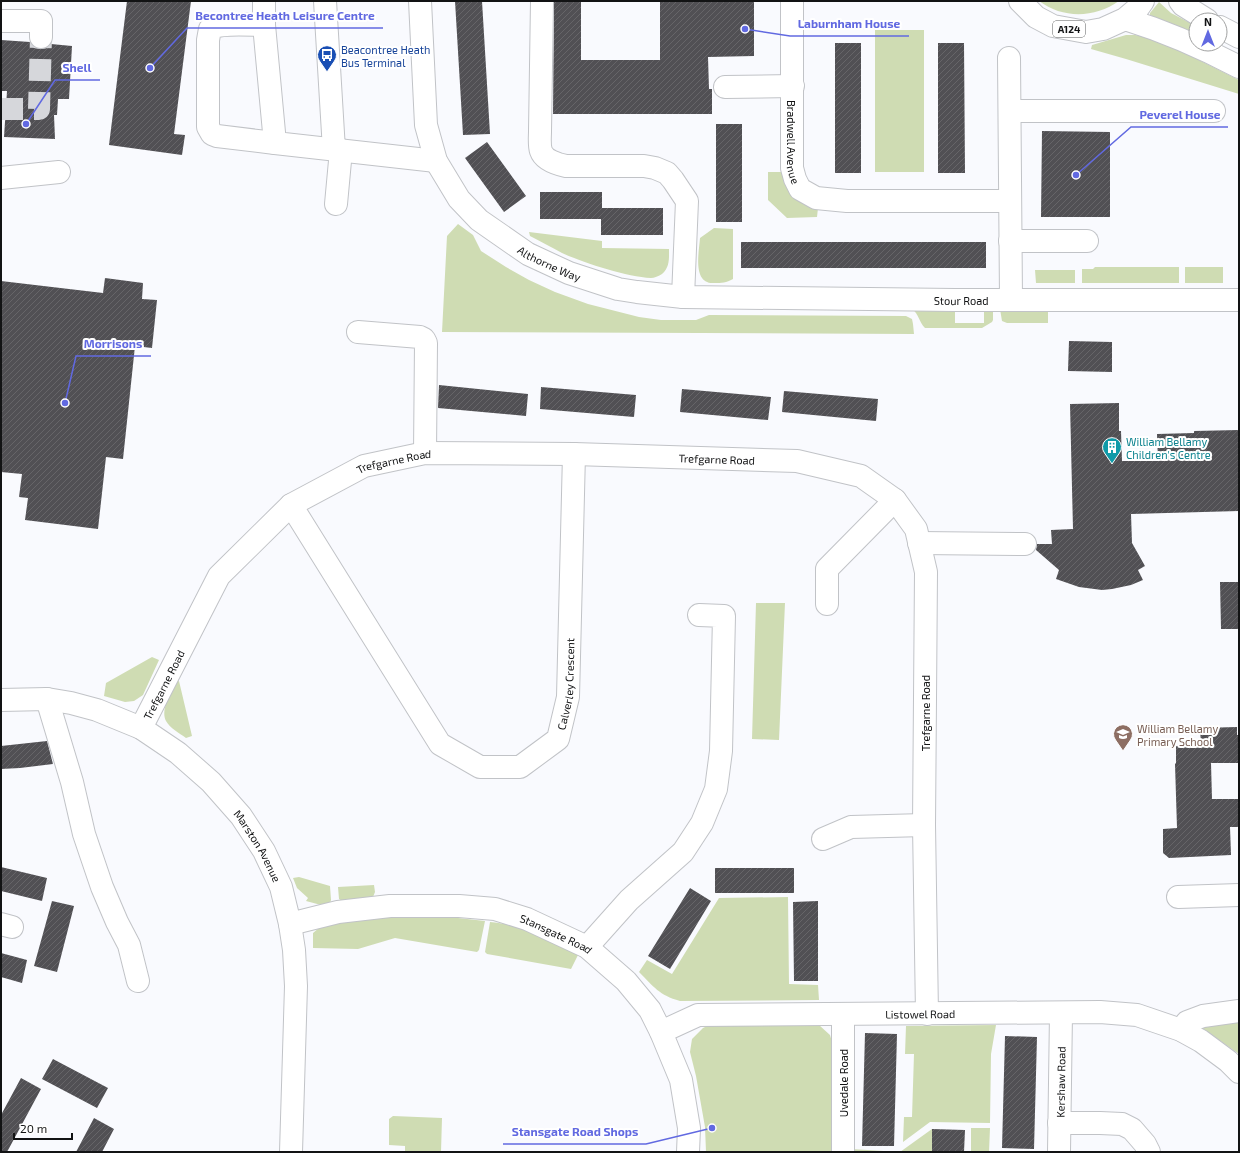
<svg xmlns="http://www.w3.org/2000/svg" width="1240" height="1153" viewBox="0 0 1240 1153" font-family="'Exo 2',sans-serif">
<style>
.green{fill:#cfdcb3}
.building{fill:url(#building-hatch)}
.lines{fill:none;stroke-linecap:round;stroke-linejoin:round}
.minor-tunnel{stroke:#d6d7db;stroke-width:22;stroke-dasharray:22 11;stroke-linecap:butt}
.minor-casing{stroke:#c1c3c7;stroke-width:24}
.major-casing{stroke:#c1c3c7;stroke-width:24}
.minor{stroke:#fff;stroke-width:22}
.major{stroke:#fff;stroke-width:22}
.labels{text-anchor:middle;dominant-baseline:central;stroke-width:4;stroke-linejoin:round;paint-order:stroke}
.shield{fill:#fff;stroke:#595a5a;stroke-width:1}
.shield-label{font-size:10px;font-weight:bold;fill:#121314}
.transit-label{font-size:11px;fill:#164399;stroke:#fff;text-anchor:start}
.street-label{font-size:11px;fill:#121314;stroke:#fff}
.culture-label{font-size:11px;fill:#0d838f;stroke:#fff;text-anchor:start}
.education-label{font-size:11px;fill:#785e54;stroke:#fff;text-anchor:start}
.leader{fill:none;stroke:#6169e1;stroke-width:1.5}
.callout-dot{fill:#6169e1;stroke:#fff;stroke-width:1.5}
.callout-label{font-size:12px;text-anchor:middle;font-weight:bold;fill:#6169e1;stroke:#fff;stroke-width:4;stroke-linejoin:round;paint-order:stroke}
</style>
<defs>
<pattern id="building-hatch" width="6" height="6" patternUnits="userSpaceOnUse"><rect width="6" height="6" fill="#515054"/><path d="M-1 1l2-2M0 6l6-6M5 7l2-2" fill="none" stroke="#666568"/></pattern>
</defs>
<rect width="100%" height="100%" fill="#f9fafe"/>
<path class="green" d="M 1039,1 L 1119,1 C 1095,18 1063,19 1039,1 Z
M 1159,2 L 1171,13 L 1196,26 L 1196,37 L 1150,15 L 1150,13 Z
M 875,30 L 924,30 L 924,172 L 875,172 Z
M 1126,35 L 1135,35 L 1145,37 L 1181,51 L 1239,80 L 1239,94 L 1126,59 L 1091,49 L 1092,45 Z
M 768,172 L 783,172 L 818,208 L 817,217 L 787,218 L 768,200 Z
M 458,224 L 473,235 L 481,251 L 506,267 L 529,280 L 555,292 L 588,304 L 639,317 L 661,320 L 696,320 L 709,315 L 906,316 L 912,319 L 913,324 L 914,334 L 442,332 L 447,236 Z
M 714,228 L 733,229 L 733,279 C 726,283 722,283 714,283 C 692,284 699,252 700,238 Z
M 529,232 L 602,241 L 602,248 L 669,249 C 669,258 670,267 662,274 C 659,276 654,278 651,278 C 627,277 584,263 562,253 C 551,247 540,241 530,236 Z
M 1095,267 L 1179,267 L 1179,283 L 1082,283 L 1082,269 L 1093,269 Z
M 1185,267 L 1223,267 L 1223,283 L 1185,283 Z
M 1035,270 L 1075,270 L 1075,283 L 1036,283 Z
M 912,309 L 955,309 L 955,323 L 984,323 L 984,309 L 993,309 L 993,320 L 992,322 L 982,328 L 925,328 C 919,322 919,314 912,309 Z
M 1000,309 L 1048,309 L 1048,323 L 1007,323 L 1002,321 Z
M 756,603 L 785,603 L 779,740 L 752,739 Z
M 152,657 L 159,660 L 143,695 L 134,701 L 125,702 L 104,696 L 106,683 Z
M 179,681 L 192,736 L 186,738 C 179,733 170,728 166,721 C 160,709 171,693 176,682 Z
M 299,877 L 330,886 L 331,900 L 330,903 L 321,905 L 306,901 L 308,898 L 297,888 L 293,878 Z
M 374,885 L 375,892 L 373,897 L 342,901 L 339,899 L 338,887 Z
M 788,897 L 789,984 L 818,985 L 819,1000 L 680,1001 C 659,995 654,987 639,972 L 647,960 L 672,974 L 719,898 Z
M 417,916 L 449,917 L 485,921 L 479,950 L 477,952 L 395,938 L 358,949 L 313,948 L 313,933 L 319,928 L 328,925 L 353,921 L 384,917 Z
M 490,922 C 498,923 507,924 515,926 C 537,933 558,944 578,955 L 571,969 L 487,954 L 485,952 Z
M 1239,1018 L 1239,1054 L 1202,1028 L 1204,1025 Z
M 713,1023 L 819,1025 L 830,1035 L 833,1045 L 831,1152 L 706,1152 L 705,1127 L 696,1076 L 690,1052 L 692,1039 L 703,1028 Z
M 996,1025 L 991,1054 L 990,1123 L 930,1122 L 903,1142 L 904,1117 L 912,1117 L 914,1054 L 905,1054 L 906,1026 Z
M 393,1116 L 442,1118 L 441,1152 L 405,1152 L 405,1146 L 389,1145 L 389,1119 Z
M 971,1128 L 990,1128 L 989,1152 L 971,1152 Z
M 932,1129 L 932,1152 L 851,1152 L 851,1149 L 900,1152 Z"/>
<path class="building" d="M 127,1 L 191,1 L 174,134 L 185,135 L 182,155 L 109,145 Z
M 455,1 L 482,1 L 490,134 L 463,135 Z
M 554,1 L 581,1 L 581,60 L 660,60 L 660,1 L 754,1 L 754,56 L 708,57 L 709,89 L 712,89 L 712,114 L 553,114 Z
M 1,40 L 30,42 L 34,48 L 41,49 L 47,48 L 51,44 L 72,46 L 69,99 L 58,99 L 57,115 L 54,115 L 55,139 L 4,137 L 7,91 L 1,91 Z
M 835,43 L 861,43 L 861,173 L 835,173 Z
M 938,43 L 964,43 L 965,173 L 938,173 Z
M 716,124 L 742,124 L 742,222 L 716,222 Z
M 1042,131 L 1110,132 L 1110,217 L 1041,217 Z
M 487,142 L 526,196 L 504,212 L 465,158 Z
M 540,192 L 602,192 L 602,208 L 663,208 L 663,235 L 601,235 L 601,219 L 540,219 Z
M 741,242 L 986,242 L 986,268 L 741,268 Z
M 105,278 L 143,283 L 142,299 L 157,300 L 152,348 L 135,346 L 123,459 L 106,457 L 98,529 L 25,520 L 28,498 L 19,497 L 22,474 L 1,472 L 1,281 L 103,293 Z
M 1069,341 L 1112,342 L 1112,372 L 1068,371 Z
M 439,385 L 528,394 L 526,416 L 438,408 Z
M 541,387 L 636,395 L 634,417 L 540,409 Z
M 682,389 L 771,397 L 768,420 L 680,412 Z
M 784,391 L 878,399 L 876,421 L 782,412 Z
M 1119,403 L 1119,431 L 1121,431 L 1122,461 L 1158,461 L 1157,434 L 1194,433 L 1194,431 L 1239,430 L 1239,511 L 1131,514 L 1132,543 L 1145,566 L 1138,570 L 1143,580 L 1131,585 L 1112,589 L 1102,590 L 1079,587 L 1056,579 L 1059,570 L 1036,550 L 1037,544 L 1052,544 L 1051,530 L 1073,529 L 1070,404 Z
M 1220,582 L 1239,582 L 1239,629 L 1221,629 Z
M 1237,727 L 1237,735 L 1239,735 L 1239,763 L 1211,763 L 1212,799 L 1239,799 L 1239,827 L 1230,827 L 1231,855 L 1169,858 L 1163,853 L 1163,829 L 1177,828 L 1175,764 L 1176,763 L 1176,746 L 1201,745 L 1200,728 Z
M 47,741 L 53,764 L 20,768 L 1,769 L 1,746 Z
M 1,867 L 47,878 L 42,901 L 1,891 Z
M 715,868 L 794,868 L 794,893 L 715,893 Z
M 690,888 L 711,901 L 670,969 L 648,956 Z
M 52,901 L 74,906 L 57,972 L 34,966 Z
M 818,901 L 818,981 L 794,981 L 793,902 Z
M 1,953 L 27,960 L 22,983 L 1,977 Z
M 865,1033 L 897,1034 L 894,1146 L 862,1146 Z
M 1005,1036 L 1037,1037 L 1034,1149 L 1002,1148 Z
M 53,1059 L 108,1088 L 97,1108 L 42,1079 Z
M 21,1078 L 41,1089 L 7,1152 L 1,1152 L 1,1115 Z
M 94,1118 L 114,1129 L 102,1152 L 76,1152 Z
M 932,1129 L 965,1130 L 964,1152 L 932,1152 Z"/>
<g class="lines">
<path class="minor-tunnel" d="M 1,109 L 39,109 L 41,37"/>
<g class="minor-casing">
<g id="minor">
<path d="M 264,1 L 264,25 L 275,143 L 436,161"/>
<path d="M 325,1 L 334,150"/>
<path id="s1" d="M 420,1 L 426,125 L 436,161 L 459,199 L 479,220 L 528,254 L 569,273 L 618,289 L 637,292 L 683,297 L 955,300 L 1239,300"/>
<path d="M 542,1 L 540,131 C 540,137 539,145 541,151 C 544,160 557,164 566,166 L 644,166 L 655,168 L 667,173 L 673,180 L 687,201 L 683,297"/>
<path id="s2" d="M 792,1 L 792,168 L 795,179 L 800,189 L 816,198 L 847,201 L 1010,201"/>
<path d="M 1,21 L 41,21 L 41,37"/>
<path d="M 264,25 C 251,25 220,22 210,29 L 208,40 L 208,127 L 212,134 L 217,136 L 275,143"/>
<path d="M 1009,58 L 1011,299"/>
<path d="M 725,87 L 793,86"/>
<path d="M 1010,111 L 1214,111"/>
<path d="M 1,178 L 59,172"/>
<path d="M 336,204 L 341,150"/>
<path d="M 1010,241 L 1087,241"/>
<path d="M 358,332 L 420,337 L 424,339 L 426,343 L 425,453"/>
<path id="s3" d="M 291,505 L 440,744 L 480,767 L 520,767 L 558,739 L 568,697 L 574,454"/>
<path d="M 919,543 L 1025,544"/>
<path d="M 827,604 L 827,569 L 895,500"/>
<path d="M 47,699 L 72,782 L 84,834 L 102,887 L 117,922 L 129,945 L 138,981"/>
<path id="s4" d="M 1,700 L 47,699 L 71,703 L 97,710 L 141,728 L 178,753 L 211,782 L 241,816 L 264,851 L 281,887 L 290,924 L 294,950 L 296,986 L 291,1152"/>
<path id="s5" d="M 141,728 L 219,576 L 291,505 L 364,466 L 425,453 L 574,454 L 797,461 L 861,476 L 895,500 L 916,529 L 926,572 L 924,825 L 927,1014"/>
<path d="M 823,839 L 851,827 L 924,825"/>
<path d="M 1178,897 L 1239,895"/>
<path d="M 1,924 L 12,927"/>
<path id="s6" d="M 290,924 L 338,912 L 390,906 L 459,906 L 495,909 L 527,919 L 587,947 L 626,981 L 650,1010 L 661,1032 L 681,1080 L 689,1128 L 688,1152"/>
<path d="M 587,947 L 629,900 L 683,852 L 702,823 L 716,789 L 721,751 L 724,616 L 699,615"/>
<path d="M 1181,1030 L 1187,1022 L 1203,1016 L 1239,1011"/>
<path id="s7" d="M 661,1032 L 698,1015 L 1100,1012 L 1137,1015 L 1181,1030 L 1201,1041 L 1228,1061 L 1239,1072"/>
<path d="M 1059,1123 L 1100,1123 L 1122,1124 L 1132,1129 L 1145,1144 L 1149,1152"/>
<path d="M 843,1152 L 843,1014"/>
<path id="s8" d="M 1059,1152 L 1061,1013"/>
</g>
</g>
<g class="major-casing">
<path id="major" d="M 1020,1 L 1036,17 L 1053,26 L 1086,32 L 1103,29 L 1125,19 L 1138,8 L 1143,1
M 1180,1 L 1183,5 L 1207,20
M 1125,19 C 1164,31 1203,48 1239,67
M 1220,27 L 1239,37"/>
</g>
<use href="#minor" class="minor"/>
<use href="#major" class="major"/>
</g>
<defs>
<g id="bus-pin" transform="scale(1)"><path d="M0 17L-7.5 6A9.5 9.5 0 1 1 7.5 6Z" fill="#1a4fb4" stroke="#fff"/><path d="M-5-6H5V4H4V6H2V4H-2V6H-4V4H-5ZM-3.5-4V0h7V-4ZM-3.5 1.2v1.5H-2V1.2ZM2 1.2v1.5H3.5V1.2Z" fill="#fff"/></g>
<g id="building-pin" transform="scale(1)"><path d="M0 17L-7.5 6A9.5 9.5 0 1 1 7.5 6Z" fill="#0f9aa8" stroke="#fff"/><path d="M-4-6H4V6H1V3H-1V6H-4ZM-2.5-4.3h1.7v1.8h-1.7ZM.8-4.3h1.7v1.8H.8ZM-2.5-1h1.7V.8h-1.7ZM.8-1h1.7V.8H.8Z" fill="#fff"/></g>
<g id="school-pin" transform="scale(1)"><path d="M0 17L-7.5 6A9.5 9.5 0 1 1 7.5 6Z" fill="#8d6e63" stroke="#fff"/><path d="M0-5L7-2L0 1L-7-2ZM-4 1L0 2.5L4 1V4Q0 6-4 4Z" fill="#fff"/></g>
</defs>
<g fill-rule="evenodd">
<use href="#bus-pin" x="327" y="55"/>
<use href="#building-pin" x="1112" y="447"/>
<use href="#school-pin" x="1123" y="734"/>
</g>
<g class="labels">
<rect class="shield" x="1053" y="21" width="32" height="16" rx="3"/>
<g class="shield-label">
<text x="1069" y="29">A124</text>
</g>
<g class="transit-label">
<text x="341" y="49">Beacontree Heath<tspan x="341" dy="13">Bus Terminal</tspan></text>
</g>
<g class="street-label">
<text stroke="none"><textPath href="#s2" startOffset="141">Bradwell Avenue</textPath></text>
<text stroke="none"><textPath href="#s1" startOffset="318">Althorne Way</textPath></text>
<text stroke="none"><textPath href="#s1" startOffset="735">Stour Road</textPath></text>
<text stroke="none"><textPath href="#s5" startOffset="709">Trefgarne Road</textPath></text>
<text stroke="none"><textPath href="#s5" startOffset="385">Trefgarne Road</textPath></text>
<text stroke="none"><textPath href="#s3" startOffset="471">Calverley Crescent</textPath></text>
<text stroke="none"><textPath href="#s5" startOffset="49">Trefgarne Road</textPath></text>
<text transform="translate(925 713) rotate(-90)">Trefgarne Road</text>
<text stroke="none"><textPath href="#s4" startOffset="313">Marston Avenue</textPath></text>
<text stroke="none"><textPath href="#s6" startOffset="273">Stansgate Road</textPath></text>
<text stroke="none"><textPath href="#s7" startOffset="263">Listowel Road</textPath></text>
<text stroke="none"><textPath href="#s8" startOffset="70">Kershaw Road</textPath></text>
<text transform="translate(843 1083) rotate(-90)">Uvedale Road</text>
</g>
<g class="culture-label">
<text x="1126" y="441">William Bellamy<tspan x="1126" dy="13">Children's Centre</tspan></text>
</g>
<g class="education-label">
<text x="1137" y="728">William Bellamy<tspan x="1137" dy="13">Primary School</tspan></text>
</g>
</g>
<path class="leader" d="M150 68L187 28H383M745 29L790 36H909M26 124L55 80H100M1076 175L1131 127H1228M65 403L76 356H151M712 1128L646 1144H503"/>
<g class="callout-dot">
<circle cx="150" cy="68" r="4"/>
<circle cx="745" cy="29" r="4"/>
<circle cx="26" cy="124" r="4"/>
<circle cx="1076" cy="175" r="4"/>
<circle cx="65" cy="403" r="4"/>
<circle cx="712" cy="1128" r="4"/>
</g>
<g class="callout-label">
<text x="285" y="20">Becontree Heath Leisure Centre</text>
<text x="849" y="28">Laburnham House</text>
<text x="77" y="72">Shell</text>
<text x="1180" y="119">Peverel House</text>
<text x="113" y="348">Morrisons</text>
<text x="575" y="1136">Stansgate Road Shops</text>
</g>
<rect width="1240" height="1153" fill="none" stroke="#121314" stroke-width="4"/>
<g transform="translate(1208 32)"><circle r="19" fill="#ffffff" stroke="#a0a1a1"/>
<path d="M0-3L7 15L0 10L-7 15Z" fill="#6169e1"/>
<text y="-6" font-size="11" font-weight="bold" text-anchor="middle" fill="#121314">N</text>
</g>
<path d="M14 1133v6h58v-6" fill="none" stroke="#121314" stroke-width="2"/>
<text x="20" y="1133" font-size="12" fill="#121314" stroke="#ffffff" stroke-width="3" paint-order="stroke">20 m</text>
</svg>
